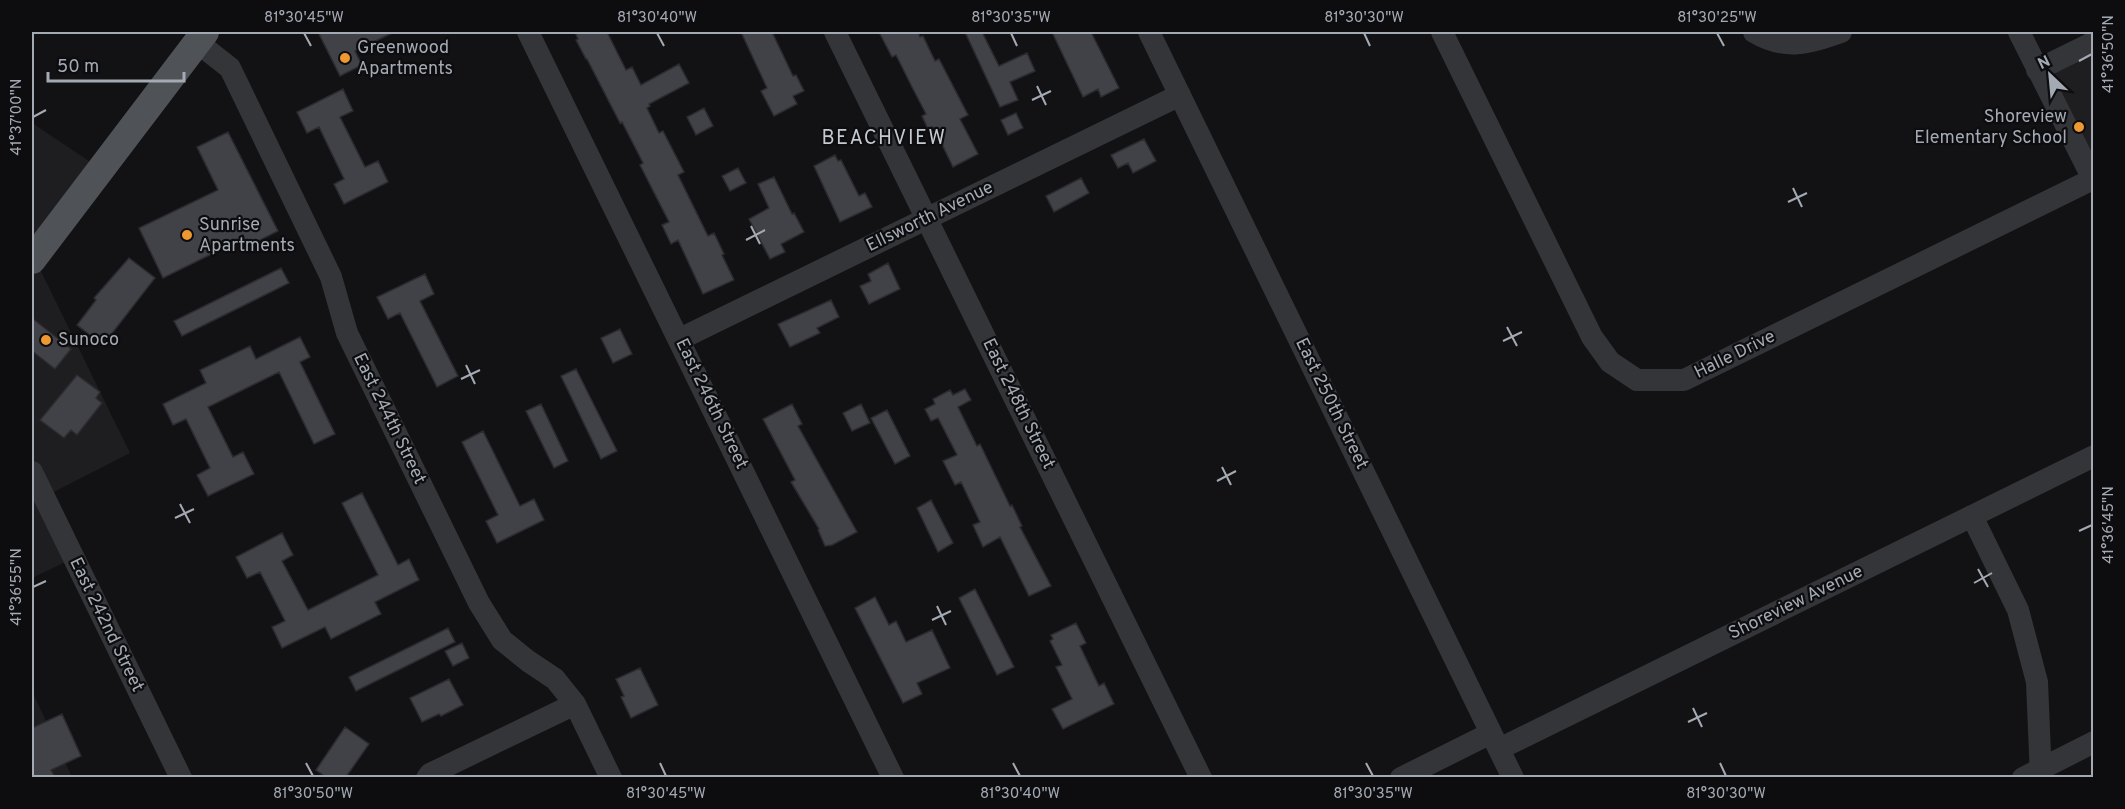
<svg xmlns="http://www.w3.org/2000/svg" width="2125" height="809" viewBox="0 0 2125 809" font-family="Overpass,sans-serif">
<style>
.built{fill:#1e1e21}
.building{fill:#414247;stroke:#2c2c30;stroke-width:1.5}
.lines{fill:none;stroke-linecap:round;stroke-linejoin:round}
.minor{stroke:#333538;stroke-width:22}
.major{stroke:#4f5257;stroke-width:28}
.ticks{fill:none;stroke:#a4aab4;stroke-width:2}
.poi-dot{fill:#ed9831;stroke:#0d0d0f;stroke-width:2}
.labels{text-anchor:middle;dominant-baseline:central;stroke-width:4.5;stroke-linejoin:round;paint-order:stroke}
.poi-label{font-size:18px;fill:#a4aab4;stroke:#0d0d0f;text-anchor:start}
.street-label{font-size:18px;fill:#a4aab4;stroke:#0d0d0f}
.neighbourhood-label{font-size:20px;letter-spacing:1.5px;fill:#c5c9d0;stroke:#0d0d0f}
.neatline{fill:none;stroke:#a4aab4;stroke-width:2}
.ticks-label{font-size:15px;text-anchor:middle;fill:#a4aab4}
</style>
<rect width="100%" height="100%" fill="#121214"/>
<path class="built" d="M 2093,42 L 2093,184 L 2037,70 Z
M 32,123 L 101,169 L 34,257 L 130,453 L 44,497 L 74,558 L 32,578 Z
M 32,691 L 72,777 L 32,777 Z"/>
<path class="building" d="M 318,32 L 394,32 L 355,51 L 362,65 L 340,76 Z
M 575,32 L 607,32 L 626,70 L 632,67 L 641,85 L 679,64 L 689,83 L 649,104 L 650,106 L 647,108 L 659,133 L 663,131 L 684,172 L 678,175 L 708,236 L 714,233 L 724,254 L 722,255 L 734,280 L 703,294 L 678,240 L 671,244 L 662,225 L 669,222 L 640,165 L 643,163 L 622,122 L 620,123 L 587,59 L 586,59 L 576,40 L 578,39 Z
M 741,32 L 772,32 L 793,76 L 796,75 L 804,91 L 793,96 L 797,104 L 774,116 L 761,91 L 767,88 Z
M 879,32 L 918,32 L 920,37 L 923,36 L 935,61 L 939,59 L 968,115 L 960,119 L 978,154 L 953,167 L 935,130 L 933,127 L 928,129 L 922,116 L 926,114 L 912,87 L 896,55 L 892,57 Z
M 965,32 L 982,32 L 999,66 L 1027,53 L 1035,71 L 1010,82 L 1018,100 L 1000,107 Z
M 1052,32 L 1091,32 L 1119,88 L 1101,97 L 1098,89 L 1083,97 Z
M 343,89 L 353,111 L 340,117 L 365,167 L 378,161 L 388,182 L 344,204 L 334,184 L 344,179 L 319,127 L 307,133 L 297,112 Z
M 704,108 L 713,126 L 696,135 L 687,117 Z
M 1016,113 L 1023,128 L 1008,135 L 1001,120 Z
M 228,132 L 278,231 L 246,247 L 242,239 L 163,278 L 139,228 L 218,190 L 197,147 Z
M 1144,139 L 1156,161 L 1133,173 L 1128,163 L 1118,168 L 1111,155 Z
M 835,155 L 838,161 L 841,160 L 859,196 L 865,193 L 872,207 L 840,222 L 814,166 Z
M 738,168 L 746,183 L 730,191 L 722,176 Z
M 774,177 L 792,214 L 794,213 L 804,232 L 781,244 L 785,252 L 770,259 L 749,219 L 769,208 L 758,184 Z
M 1081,178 L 1089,193 L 1054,212 L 1046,196 Z
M 129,258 L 155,278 L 103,345 L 77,325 L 96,300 L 94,298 Z
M 888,263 L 900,289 L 869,304 L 860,286 L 871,281 L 868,274 Z
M 281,268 L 289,283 L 182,336 L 174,321 Z
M 425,274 L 434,294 L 420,301 L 458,376 L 437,387 L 400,313 L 388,319 L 377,297 Z
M 831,300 L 839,317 L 817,328 L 820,333 L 790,347 L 778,324 Z
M 32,318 L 71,349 L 55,369 L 32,351 Z
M 620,329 L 632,354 L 613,363 L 601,338 Z
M 300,337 L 310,357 L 300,362 L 335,434 L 314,444 L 279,372 L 208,407 L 233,457 L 243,452 L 254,474 L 208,496 L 197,475 L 210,468 L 186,419 L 173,425 L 163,404 L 206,383 L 200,370 L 250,346 L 256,359 Z
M 576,369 L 617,451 L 601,459 L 561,376 Z
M 77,375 L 100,392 L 96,398 L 102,403 L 77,435 L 71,430 L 64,438 L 40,420 Z
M 965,389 L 971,400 L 958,407 L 977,446 L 980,444 L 1010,506 L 1012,505 L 1022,526 L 1020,527 L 1051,586 L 1029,596 L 1000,537 L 983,547 L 973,525 L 980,522 L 961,482 L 955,485 L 943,461 L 957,455 L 938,418 L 931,421 L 925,409 L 935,404 L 933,399 L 950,390 L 953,395 Z
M 541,404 L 568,461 L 554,468 L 526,411 Z
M 792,404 L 802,424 L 798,426 L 857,532 L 832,545 L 825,546 L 818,530 L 819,529 L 791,482 L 795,480 L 763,419 Z
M 861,404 L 870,423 L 852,431 L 843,413 Z
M 887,410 L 910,456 L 895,464 L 871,418 Z
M 483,431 L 520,506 L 534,499 L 544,520 L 497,543 L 486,521 L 498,515 L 462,442 Z
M 362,493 L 398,565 L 409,559 L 419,580 L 375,602 L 381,614 L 331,639 L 325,627 L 282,648 L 272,627 L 285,621 L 260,572 L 247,578 L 236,557 L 282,533 L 293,555 L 282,561 L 308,610 L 378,575 L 342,503 Z
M 931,500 L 953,543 L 938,552 L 917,508 Z
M 975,589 L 1014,667 L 997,675 L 959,598 Z
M 875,597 L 889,625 L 896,621 L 906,642 L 932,630 L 950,668 L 917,683 L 922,694 L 903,703 L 855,608 Z
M 1076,623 L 1086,643 L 1080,646 L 1099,686 L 1104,683 L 1114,704 L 1063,729 L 1052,709 L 1072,699 L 1056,667 L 1062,665 L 1050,641 L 1053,639 L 1051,635 Z
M 448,628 L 455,642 L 356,691 L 349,677 Z
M 462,643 L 469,658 L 453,666 L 445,651 Z
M 640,668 L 658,705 L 631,718 L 621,697 L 624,696 L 616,679 Z
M 449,679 L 463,705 L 441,716 L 439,714 L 422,722 L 410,698 Z
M 62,714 L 81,756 L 51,770 L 55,777 L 32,777 L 32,728 Z
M 345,727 L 369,744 L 346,777 L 326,777 L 316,770 Z"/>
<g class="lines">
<path class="minor" d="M 528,32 L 893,778
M 835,32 L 1201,778
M 1149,32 L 1513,778
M 1442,32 L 1592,337 L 1610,362 L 1637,380 L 1684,380 L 2093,179
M 1754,32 C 1786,51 1809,43 1841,32
M 2019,32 L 2094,181
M 197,42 L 230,68 L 331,277 L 347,333 L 479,603 L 502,640 L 528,661 L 555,679 L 575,704 L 611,778
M 2037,70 L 2094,42
M 680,339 L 1180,95
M 32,472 L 181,778
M 1972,516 L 2018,610 L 2037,682 L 2041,778
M 1499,749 L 2094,456
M 427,778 L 430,774 L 575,704
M 1401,778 L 1491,733
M 2023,778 L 2094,742"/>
<path class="major" d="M 32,260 L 205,32"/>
</g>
<path class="ticks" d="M 304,33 L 311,46M 657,33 L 664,46M 1011,33 L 1017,46M 1364,33 L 1370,46M 1717,33 L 1724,46M 2079,61 L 2092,54M 1037,86 L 1046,105M 1032,100 L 1051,91M 33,117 L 46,110M 1793,188 L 1802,207M 1788,202 L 1807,193M 751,226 L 760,244M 746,240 L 765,230M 1507,327 L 1517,346M 1503,341 L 1522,332M 466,365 L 475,384M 461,379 L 480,370M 1222,467 L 1231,485M 1217,481 L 1236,471M 180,504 L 190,523M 175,518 L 194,509M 2079,531 L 2092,525M 1978,569 L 1988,587M 1974,583 L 1992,573M 33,587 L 46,581M 937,606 L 946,625M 932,620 L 951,611M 1693,708 L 1702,727M 1688,722 L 1707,713M 306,763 L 313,776M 660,763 L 666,776M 1013,763 L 1020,776M 1366,763 L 1373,776M 1720,763 L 1726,776"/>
<g class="poi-dot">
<circle cx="345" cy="58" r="6"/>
<circle cx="2079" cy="127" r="6"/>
<circle cx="187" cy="235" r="6"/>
<circle cx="46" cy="340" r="6"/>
</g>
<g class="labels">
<g class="poi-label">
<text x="357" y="48">Greenwood<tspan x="357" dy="21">Apartments</tspan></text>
<text x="2067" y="117" text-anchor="end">Shoreview<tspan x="2067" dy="21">Elementary School</tspan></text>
<text x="199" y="225">Sunrise<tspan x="199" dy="21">Apartments</tspan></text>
<text x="58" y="340">Sunoco</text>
</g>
<g class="street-label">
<text transform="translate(930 217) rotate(-26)">Ellsworth Avenue</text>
<text transform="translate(1735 355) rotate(-26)">Halle Drive</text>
<text transform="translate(711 404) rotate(64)">East 246th Street</text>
<text transform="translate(1018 404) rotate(64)">East 248th Street</text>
<text transform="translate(1331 404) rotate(64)">East 250th Street</text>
<text transform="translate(389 419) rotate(64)">East 244th Street</text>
<text transform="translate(1796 603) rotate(-26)">Shoreview Avenue</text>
<text transform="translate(106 625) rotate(64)">East 242nd Street</text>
</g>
<g class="neighbourhood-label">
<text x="884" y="139">BEACHVIEW</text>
</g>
</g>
<rect width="2125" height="809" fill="none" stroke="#0d0d0f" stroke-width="66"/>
<g transform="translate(2050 75) rotate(334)" stroke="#0d0d0f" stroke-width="4.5" paint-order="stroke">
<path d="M0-4.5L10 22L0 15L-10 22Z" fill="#a4aab4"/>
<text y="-9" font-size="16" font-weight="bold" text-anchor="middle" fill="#a4aab4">N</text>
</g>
<path d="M48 72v9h136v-9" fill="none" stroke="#a4aab4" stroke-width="3"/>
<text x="57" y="72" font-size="18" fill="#a4aab4" stroke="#0d0d0f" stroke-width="4.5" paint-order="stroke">50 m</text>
<rect x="33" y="33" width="2059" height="743" class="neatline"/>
<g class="ticks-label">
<text x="304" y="22">81°30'45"W</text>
<text x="657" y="22">81°30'40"W</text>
<text x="1011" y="22">81°30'35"W</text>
<text x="1364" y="22">81°30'30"W</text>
<text x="1717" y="22">81°30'25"W</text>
<text transform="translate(2108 54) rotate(-90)" y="5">41°36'50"N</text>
<text transform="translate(16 117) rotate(-90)" y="5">41°37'00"N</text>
<text transform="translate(2108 525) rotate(-90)" y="5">41°36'45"N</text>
<text transform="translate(16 587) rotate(-90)" y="5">41°36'55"N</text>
<text x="313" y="798">81°30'50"W</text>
<text x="666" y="798">81°30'45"W</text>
<text x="1020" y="798">81°30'40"W</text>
<text x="1373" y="798">81°30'35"W</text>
<text x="1726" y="798">81°30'30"W</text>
</g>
</svg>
